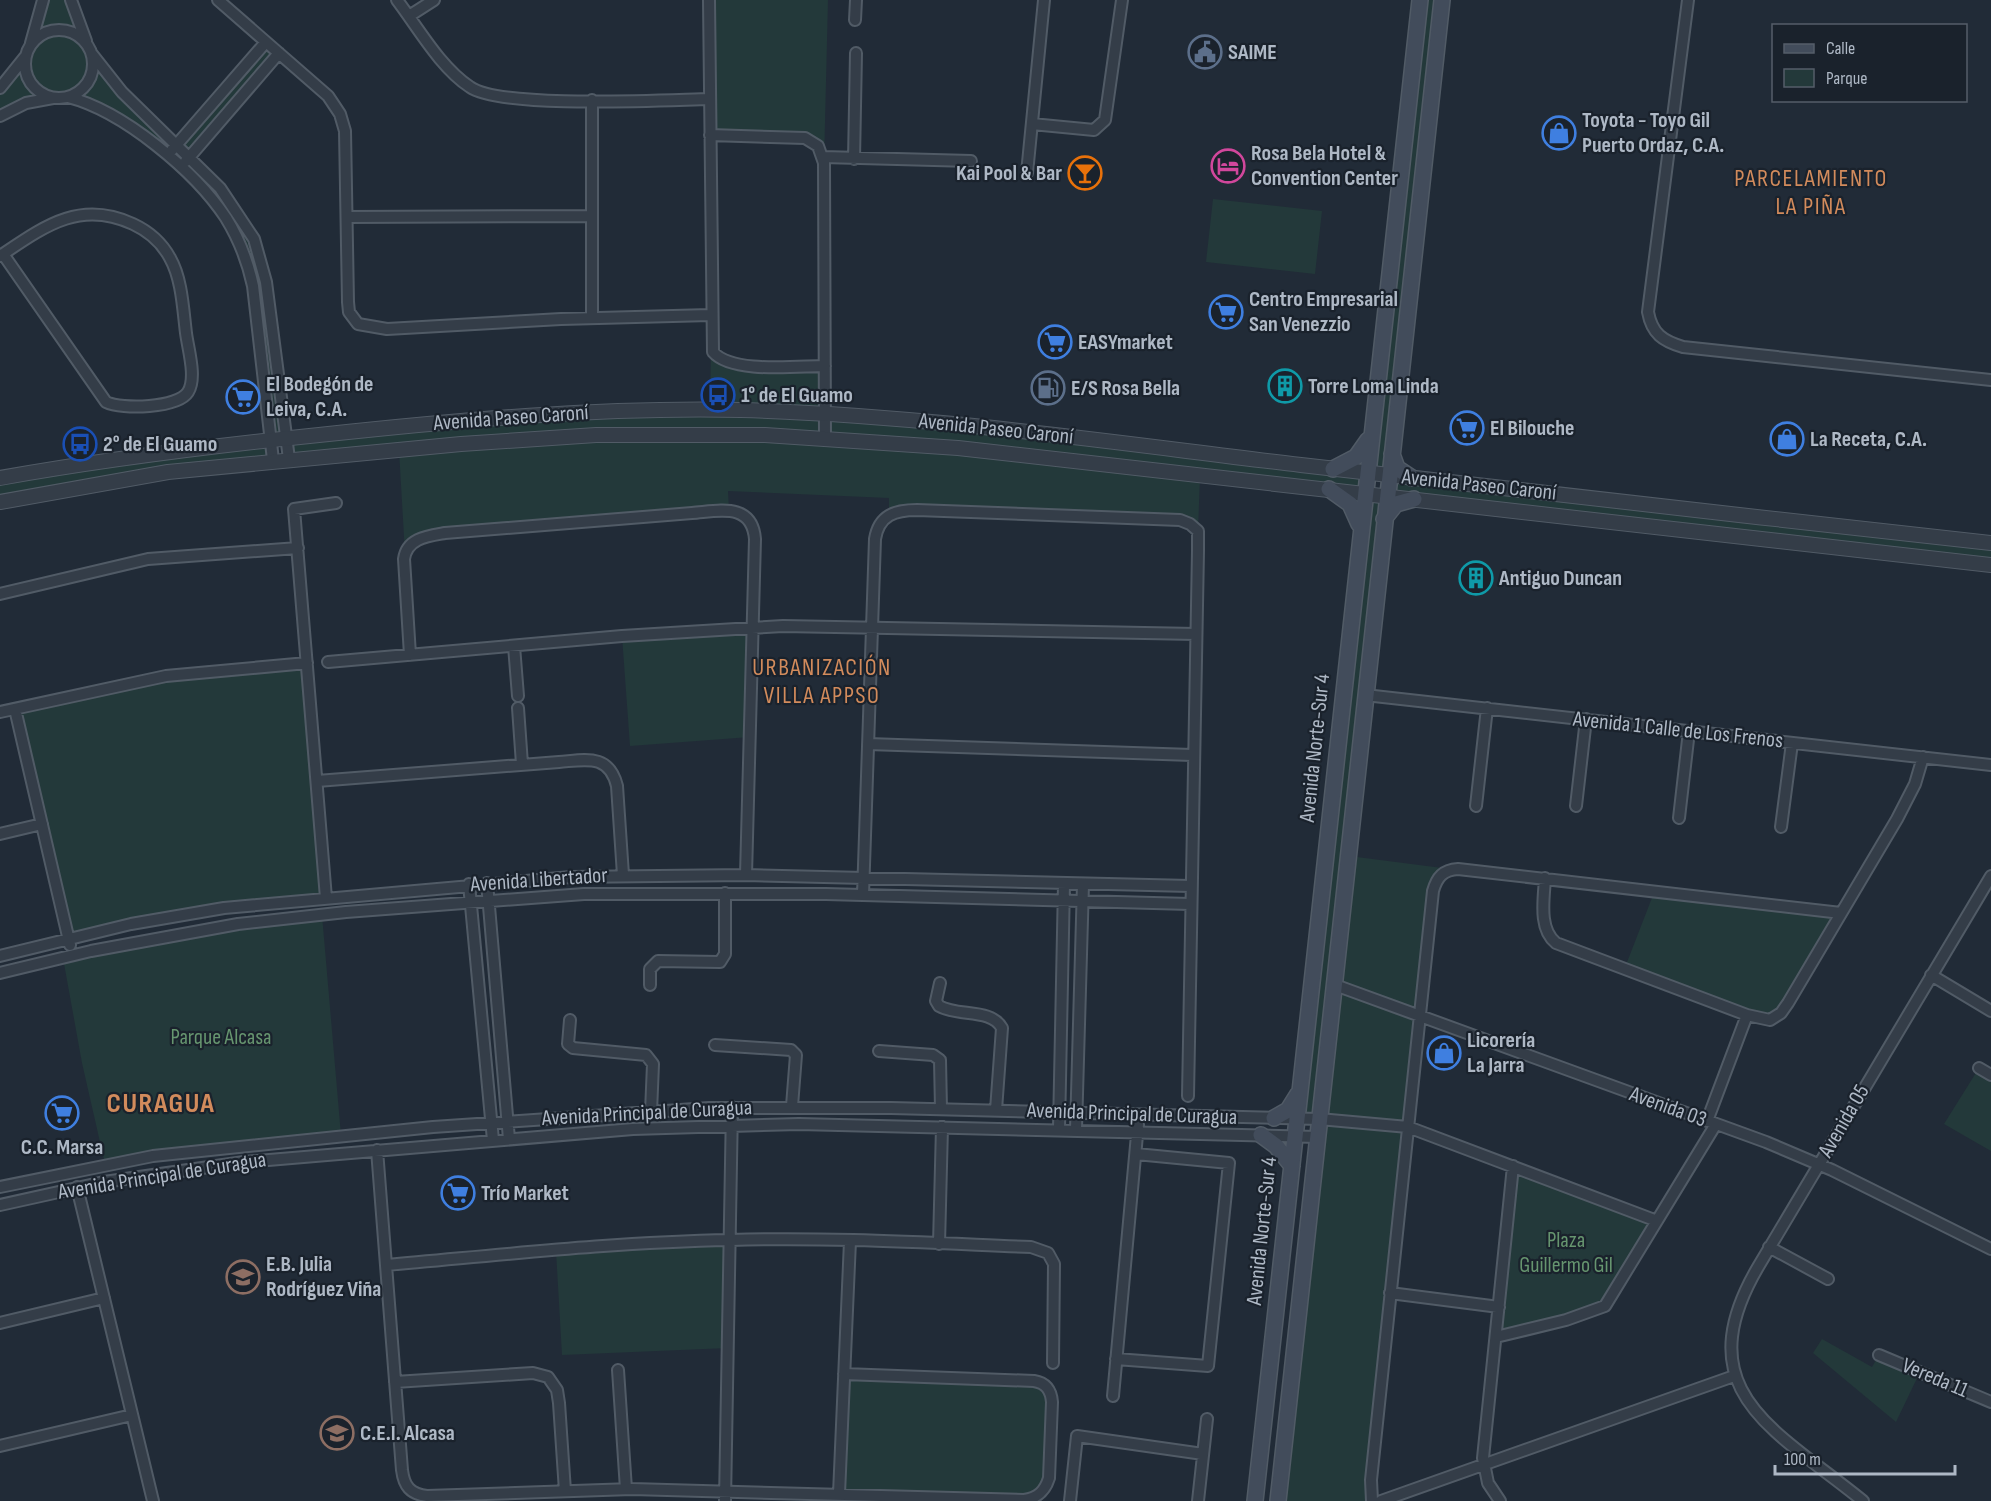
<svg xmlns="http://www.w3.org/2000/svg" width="1991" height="1501" viewBox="0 0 1991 1501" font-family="'Sofia Sans Condensed',sans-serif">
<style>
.green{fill:#23393a;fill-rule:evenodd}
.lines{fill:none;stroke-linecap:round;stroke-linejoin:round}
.minor-casing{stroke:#515b66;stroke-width:14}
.tertiary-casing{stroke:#515b66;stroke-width:16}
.secondary-casing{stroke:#515b66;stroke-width:18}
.minor{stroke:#343d48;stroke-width:10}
.tertiary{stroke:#343d48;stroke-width:14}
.secondary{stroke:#424c5b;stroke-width:15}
.labels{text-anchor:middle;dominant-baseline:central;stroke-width:4.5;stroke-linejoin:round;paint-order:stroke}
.poi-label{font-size:22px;font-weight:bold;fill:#aeb8c5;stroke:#1a222c;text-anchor:start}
.street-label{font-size:22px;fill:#aeb8c5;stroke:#1a222c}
.park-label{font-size:22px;fill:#66956f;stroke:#1a222c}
.neighbourhood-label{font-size:24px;letter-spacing:1.5px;fill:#d28b5c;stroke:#1a222c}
.district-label{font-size:28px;font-weight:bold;letter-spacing:1.5px;fill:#d28b5c;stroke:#1a222c}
</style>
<rect width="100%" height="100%" fill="#212b37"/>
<path class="green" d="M 43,0 L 71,0 L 92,54 L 176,145 L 266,42 L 279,53 L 190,157 L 254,239 L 287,438 L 710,410 L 711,347 L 723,360 L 825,366 L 825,413 L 1366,473 L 1420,0 L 1442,0 L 1389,475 L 1991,543 L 1991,565 L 1387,497 L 1349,856 L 1450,869 L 1439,876 L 1372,1501 L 1278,1501 L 1319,1120 L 1298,1118 L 1364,493 L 1200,476 L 1198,531 L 1190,524 L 889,514 L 889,498 L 728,491 L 729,510 L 431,536 L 405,554 L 399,450 L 289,459 L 287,438 L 271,440 L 273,460 L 0,502 L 0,478 L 271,440 L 259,324 L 234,233 L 180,168 L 189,158 L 176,145 L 168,156 C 153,144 83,99 67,97 C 44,95 21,107 0,116 L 0,88 L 25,56 ZM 1367,473 L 1389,475 L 1386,496 L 1364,493 Z
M 709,0 L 828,0 L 824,163 L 814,142 L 710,135 Z
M 1213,199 L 1322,211 L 1315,274 L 1206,262 Z
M 754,627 L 750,737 L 630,746 L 622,636 Z
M 307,663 L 326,898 L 224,908 L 68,939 L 15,709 L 140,680 Z
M 1655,890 L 1841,913 L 1788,1003 L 1764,1020 L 1624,970 Z
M 322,915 L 341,1135 L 105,1164 L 82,1063 L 63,958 Z
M 1979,1068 L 1991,1075 L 1991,1151 L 1944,1124 Z
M 1513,1166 L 1657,1221 L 1610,1301 L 1496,1337 Z
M 730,1240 L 728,1348 L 562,1355 L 556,1251 Z
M 1822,1339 L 1872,1367 L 1879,1355 L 1920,1372 L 1896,1422 L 1813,1353 Z
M 844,1374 L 1047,1386 L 1049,1478 L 1039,1495 L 839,1494 Z"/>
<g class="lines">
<g class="minor-casing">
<path id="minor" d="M 71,0 L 86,41
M 218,0 L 328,96 L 340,114 L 345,131 L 348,302 L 349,312 L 358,324 L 387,329 L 561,319 L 710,315
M 397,0 C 419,29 440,67 470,87 C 501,109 664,100 710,99
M 709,0 L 713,352 C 732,374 797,366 825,366
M 1688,0 L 1648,312 C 1652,334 1663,341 1683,347 L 1991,380
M 409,16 L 434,0
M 855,20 L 856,0
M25 64a34 34 0 1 1 68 0a34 34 0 1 1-68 0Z
M 31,43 L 43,0
M 92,54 L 122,92 L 220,188 L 254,239 L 266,282 L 289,459
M 0,88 L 25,57
M 68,97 C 123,111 195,171 226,218 C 239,239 248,263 253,286 L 273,460
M 0,116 L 26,103 L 53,98
M 1032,124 L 1094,130 L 1105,120 L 1122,0
M 710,135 L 805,138 L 818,146 L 824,163 L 825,438
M 172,150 L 266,42
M 823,157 L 971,161
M 854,159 L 856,53
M 186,161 L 279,53
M 1027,173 L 1044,0
M 347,217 L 592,216
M 0,256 L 3,254 C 46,225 81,200 133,224 C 148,231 162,243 170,258 C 182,279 183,309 186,333 C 188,349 197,378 188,392 C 178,408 122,410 106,402 L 3,254
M 592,318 L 592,100
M 0,594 L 148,559 L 298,548
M 514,646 L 518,696
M 410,655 L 404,559 C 407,538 428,536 445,533 L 692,513 C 719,511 752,502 755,539 L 746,875
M 328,662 L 622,636 L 783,626 L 1196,634
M 1365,695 L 1991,765
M 518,708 L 522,764
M 15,709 L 70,945
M 0,712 L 166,676 L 307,663
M 868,744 L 1192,755
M 317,781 L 559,762 C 585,760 609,753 617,786 L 623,875
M 1476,806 L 1487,708
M 1576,806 L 1586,719
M 1679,818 L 1689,731
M 1781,827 L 1792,743
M 0,834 L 42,824
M 1545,878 C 1544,898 1538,929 1556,943 L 1747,1015 L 1770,1020 L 1781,1013 L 1788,1003 L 1897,819 L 1915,784 L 1923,757
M 487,883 L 509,1139
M 469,884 L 493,1140
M 863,895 L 875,539 C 879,515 895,510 917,510 L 1180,520 L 1190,524 L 1198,531 L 1198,551 L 1188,1096
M 326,898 L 294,509 L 336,503
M 0,956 L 131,924 L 224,908 L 571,877 L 746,875 L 1190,886
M 0,973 L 91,951 L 238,924 L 346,912 L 584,894 L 826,894 L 1190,904
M 1931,975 L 1991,1011
M 940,983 L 936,1001 L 939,1006 C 958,1017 991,1008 1002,1028 L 996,1110
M 650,985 L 650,969 L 658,961 L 720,962 L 725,954 L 725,893
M 1335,985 L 1766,1142 L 1832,1170 L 1991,1249
M 570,1020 L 568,1044 L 573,1048 L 646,1055 L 653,1064 L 651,1112
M 715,1045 L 791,1050 L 796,1055 L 792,1106
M 879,1051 L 933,1055 L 940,1060 L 941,1109
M 1979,1068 L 1991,1075
M 1707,1121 L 1747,1015
M 1059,1129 L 1064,884
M 1076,1129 L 1083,884
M 377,1150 L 402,1470 C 404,1486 410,1494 427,1496 L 632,1489 L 1024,1500 C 1038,1498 1045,1491 1049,1478 L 1052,1402 C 1051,1390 1046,1383 1034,1381 L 844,1374
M 0,1187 L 153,1156 L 433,1127 L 709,1108 L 891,1108 L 1319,1119 L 1408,1127 L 1657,1221
M 77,1187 L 153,1501
M 0,1205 L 104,1182 L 244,1162 L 633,1129 L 799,1124 L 1317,1137
M 939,1244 L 942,1127
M 1769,1247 L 1828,1279
M 386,1265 C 501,1255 616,1242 731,1240 C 831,1237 931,1243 1031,1247 L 1048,1253 L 1054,1264 L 1053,1363
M 1390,1293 L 1499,1307
M 0,1323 L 104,1298
M 1496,1337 L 1566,1320 L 1605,1306 L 1716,1124
M 1879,1355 L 1991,1402
M 1116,1359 L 1208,1366 L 1229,1163 L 1136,1154
M 618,1370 L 626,1489
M 395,1382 L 533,1373 L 548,1377 L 557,1390 L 559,1403 L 565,1491
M 1113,1396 L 1138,1124
M 0,1446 L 132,1415
M 839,1494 L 850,1241
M 725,1501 L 732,1107
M 1070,1501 L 1077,1436 L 1203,1454
M 1198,1501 L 1207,1419
M 1372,1501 L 1371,1480 L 1433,891 C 1437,877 1443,870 1458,869 L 1841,913
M 1381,1501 L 1734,1376
M 1500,1501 L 1488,1483 L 1483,1458 L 1513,1166
M 1863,1501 C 1776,1430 1685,1392 1758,1267 L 1991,876"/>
</g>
<g class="tertiary-casing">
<path id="tertiary" d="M 0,478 C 106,459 212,446 319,435 C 459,420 599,407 741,410 C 929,415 1115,443 1301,465 C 1531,493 1761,517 1991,543
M 0,502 L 168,472 L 461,444 L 596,435 L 765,435 L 958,448 L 1991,565"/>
</g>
<g class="secondary-casing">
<path id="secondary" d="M 1392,454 L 1397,468 L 1412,478
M 1333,469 L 1356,457 L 1368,440
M 1329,489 L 1350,504 L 1359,524
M 1384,519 L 1396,504 L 1414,499
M 1274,1118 L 1288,1110 L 1298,1094
M 1261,1135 L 1276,1146 L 1292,1166
M 1255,1501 L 1420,0
M 1278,1501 L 1442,0"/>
</g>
<use href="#minor" class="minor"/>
<use href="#tertiary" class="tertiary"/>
<use href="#secondary" class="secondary"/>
</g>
<defs>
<g id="civic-ring" transform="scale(1.725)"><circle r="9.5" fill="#1a222c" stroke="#5c6f8a" stroke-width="1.5"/><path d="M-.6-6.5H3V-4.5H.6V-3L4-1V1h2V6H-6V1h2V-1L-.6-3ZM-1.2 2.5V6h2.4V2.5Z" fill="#5c6f8a"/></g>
<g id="shop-ring" transform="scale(1.725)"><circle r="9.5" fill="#1a222c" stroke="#3f7fe0" stroke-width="1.5"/><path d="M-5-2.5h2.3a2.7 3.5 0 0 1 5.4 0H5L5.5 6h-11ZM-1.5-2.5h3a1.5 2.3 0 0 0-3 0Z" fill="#3f7fe0"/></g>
<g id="hotel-ring" transform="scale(1.725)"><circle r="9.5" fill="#1a222c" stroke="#d1479c" stroke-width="1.5"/><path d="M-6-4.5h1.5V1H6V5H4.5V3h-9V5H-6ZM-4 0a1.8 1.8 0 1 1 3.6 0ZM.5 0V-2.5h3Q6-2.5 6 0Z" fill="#d1479c"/></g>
<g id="bar-ring" transform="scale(1.725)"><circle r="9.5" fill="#1a222c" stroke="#e8710a" stroke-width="1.5"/><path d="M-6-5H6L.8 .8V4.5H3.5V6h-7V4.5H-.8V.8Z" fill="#e8710a"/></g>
<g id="supermarket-ring" transform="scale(1.725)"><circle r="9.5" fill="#1a222c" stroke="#3f7fe0" stroke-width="1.5"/><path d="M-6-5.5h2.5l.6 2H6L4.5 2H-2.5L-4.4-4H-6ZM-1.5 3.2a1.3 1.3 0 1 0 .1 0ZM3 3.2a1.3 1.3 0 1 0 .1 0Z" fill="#3f7fe0"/></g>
<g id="building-ring" transform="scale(1.725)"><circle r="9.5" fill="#1a222c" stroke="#0f9aa8" stroke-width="1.5"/><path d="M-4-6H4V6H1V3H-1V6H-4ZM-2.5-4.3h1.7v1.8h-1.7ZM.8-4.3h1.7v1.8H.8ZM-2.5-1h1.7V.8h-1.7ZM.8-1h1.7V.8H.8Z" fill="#0f9aa8"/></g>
<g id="fuel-ring" transform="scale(1.725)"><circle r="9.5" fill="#1a222c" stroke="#5c6f8a" stroke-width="1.5"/><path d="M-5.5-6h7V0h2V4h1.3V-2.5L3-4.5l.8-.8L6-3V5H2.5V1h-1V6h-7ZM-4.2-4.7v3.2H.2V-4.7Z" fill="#5c6f8a"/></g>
<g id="bus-ring" transform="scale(1.725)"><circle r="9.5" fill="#1a222c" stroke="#1a4fb4" stroke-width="1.5"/><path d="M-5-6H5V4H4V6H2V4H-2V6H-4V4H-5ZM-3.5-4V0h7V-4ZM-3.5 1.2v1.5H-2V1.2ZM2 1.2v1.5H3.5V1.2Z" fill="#1a4fb4"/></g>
<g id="school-ring" transform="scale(1.725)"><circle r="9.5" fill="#1a222c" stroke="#8d6e63" stroke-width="1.5"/><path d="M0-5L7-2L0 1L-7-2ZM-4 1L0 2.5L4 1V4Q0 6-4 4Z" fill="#8d6e63"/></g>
</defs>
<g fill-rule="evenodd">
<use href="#civic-ring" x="1205" y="52"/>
<use href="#shop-ring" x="1559" y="133"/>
<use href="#hotel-ring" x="1228" y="166"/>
<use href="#bar-ring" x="1085" y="173"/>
<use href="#supermarket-ring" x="1226" y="312"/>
<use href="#supermarket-ring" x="1055" y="342"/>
<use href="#building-ring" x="1285" y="386"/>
<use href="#fuel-ring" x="1048" y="388"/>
<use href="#bus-ring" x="718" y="395"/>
<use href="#supermarket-ring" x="243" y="397"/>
<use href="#supermarket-ring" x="1467" y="428"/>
<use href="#shop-ring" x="1787" y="439"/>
<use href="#bus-ring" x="80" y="444"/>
<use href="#building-ring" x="1476" y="578"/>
<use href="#shop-ring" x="1444" y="1053"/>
<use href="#supermarket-ring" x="62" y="1113"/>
<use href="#supermarket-ring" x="458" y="1193"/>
<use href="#school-ring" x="243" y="1277"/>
<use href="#school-ring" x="337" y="1433"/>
</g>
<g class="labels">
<g class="poi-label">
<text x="1228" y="52">SAIME</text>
<text x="1582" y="120">Toyota - Toyo Gil<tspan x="1582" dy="25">Puerto Ordaz, C.A.</tspan></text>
<text x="1251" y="153">Rosa Bela Hotel &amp;<tspan x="1251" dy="25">Convention Center</tspan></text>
<text x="1062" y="173" text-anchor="end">Kai Pool &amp; Bar</text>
<text x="1249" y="299">Centro Empresarial<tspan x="1249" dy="25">San Venezzio</tspan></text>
<text x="1078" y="342">EASYmarket</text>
<text x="266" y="384">El Bodegón de<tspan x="266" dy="25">Leiva, C.A.</tspan></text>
<text x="1308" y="386">Torre Loma Linda</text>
<text x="1071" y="388">E/S Rosa Bella</text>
<text x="741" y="395">1° de El Guamo</text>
<text x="1490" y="428">El Bilouche</text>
<text x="1810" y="439">La Receta, C.A.</text>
<text x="103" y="444">2° de El Guamo</text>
<text x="1499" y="578">Antiguo Duncan</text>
<text x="1467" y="1040">Licorería<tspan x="1467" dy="25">La Jarra</tspan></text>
<text x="62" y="1147" text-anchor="middle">C.C. Marsa</text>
<text x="481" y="1193">Trío Market</text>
<text x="266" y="1264">E.B. Julia<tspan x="266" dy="25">Rodríguez Viña</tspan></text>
<text x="360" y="1433">C.E.I. Alcasa</text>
</g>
<g class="street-label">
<text transform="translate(511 418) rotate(-4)">Avenida Paseo Caroní</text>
<text transform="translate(996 429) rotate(6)">Avenida Paseo Caroní</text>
<text transform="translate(1479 485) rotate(6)">Avenida Paseo Caroní</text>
<text transform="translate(1678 730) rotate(6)">Avenida 1 Calle de Los Frenos</text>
<text transform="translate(1315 748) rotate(-84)">Avenida Norte-Sur 4</text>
<text transform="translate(539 880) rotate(-4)">Avenida Libertador</text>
<text transform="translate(1668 1107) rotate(20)">Avenida 03</text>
<text transform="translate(647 1113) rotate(-3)">Avenida Principal de Curagua</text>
<text transform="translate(1132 1114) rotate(2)">Avenida Principal de Curagua</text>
<text transform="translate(1844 1121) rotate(-60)">Avenida 05</text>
<text transform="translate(162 1176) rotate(-9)">Avenida Principal de Curagua</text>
<text transform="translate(1262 1231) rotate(-84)">Avenida Norte-Sur 4</text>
<text transform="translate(1935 1378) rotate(23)">Vereda 11</text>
</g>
<g class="park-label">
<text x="221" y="1037">Parque Alcasa</text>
<text x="1566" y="1240">Plaza<tspan x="1566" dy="25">Guillermo Gil</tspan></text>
</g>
<g class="neighbourhood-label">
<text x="1811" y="178">PARCELAMIENTO<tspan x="1811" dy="28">LA PIÑA</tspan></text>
<text x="822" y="667">URBANIZACIÓN<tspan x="822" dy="28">VILLA APPSO</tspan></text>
</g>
<g class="district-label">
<text x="161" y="1103">CURAGUA</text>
</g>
</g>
<rect x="1772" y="24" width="195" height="78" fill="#1a222c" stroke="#555e69" stroke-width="1.5"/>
<rect x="1784" y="44" width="30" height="9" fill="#424c5b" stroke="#555e69" stroke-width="1.5"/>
<text x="1826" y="54" font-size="18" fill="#aeb8c5">Calle</text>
<rect x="1784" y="69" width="30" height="18" fill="#23393a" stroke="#555e69" stroke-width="1.5"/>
<text x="1826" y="84" font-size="18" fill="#aeb8c5">Parque</text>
<path d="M1775 1465v9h180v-9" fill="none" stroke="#aeb8c5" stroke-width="3"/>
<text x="1784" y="1465" font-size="18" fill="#aeb8c5" stroke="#1a222c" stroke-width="4.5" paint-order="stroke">100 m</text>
</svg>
